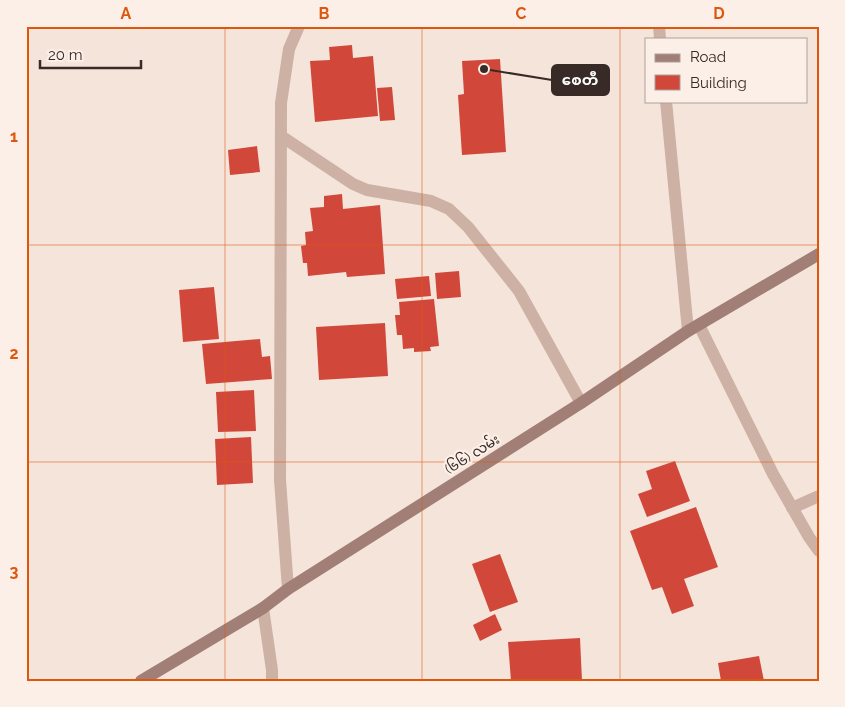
<svg xmlns="http://www.w3.org/2000/svg" width="845" height="707" viewBox="0 0 845 707" font-family="Raleway,'Noto Sans Myanmar',sans-serif">
<style>
.building{fill:#d1483b}
.lines{fill:none;stroke-linecap:round;stroke-linejoin:round}
.street{stroke:#cdb1a5;stroke-width:12}
.secondary{stroke:#a17f76;stroke-width:12}
.grid{fill:none;stroke:#df570d;stroke-width:1;stroke-opacity:0.55}
.labels{text-anchor:middle;dominant-baseline:central;stroke-width:4.5;stroke-linejoin:round;paint-order:stroke}
.street-label{font-size:14px;fill:#382a27;stroke:#fbefe7}
.leader{fill:none;stroke:#382a27;stroke-width:2}
.callout-dot{fill:#382a27;stroke:#fbefe7;stroke-width:2}
.callout{fill:#382a27;stroke:#382a27;stroke-width:2}
.callout-label{font-size:15px;text-anchor:middle;font-weight:bold;fill:#fff}
.neatline{fill:none;stroke:#df570d;stroke-width:2}
.grid-label{font-size:16px;text-anchor:middle;font-weight:bold;fill:#df570d}
</style>
<rect width="100%" height="100%" fill="#f4e4da"/>
<path class="building" d="M 352,45 L 353,58 L 373,56 L 378,116 L 315,122 L 310,61 L 330,60 L 329,47 Z
M 500,59 L 506,152 L 462,155 L 458,95 L 464,94 L 462,61 Z
M 392,87 L 395,120 L 380,121 L 377,88 Z
M 257,146 L 260,172 L 230,175 L 228,150 Z
M 342,194 L 343,209 L 380,205 L 385,274 L 347,277 L 346,272 L 308,276 L 307,263 L 303,263 L 301,246 L 306,245 L 305,232 L 313,231 L 310,208 L 324,207 L 324,196 Z
M 459,271 L 461,297 L 437,299 L 435,273 Z
M 429,276 L 431,296 L 397,299 L 395,279 Z
M 214,287 L 219,339 L 183,342 L 179,290 Z
M 434,299 L 439,346 L 430,347 L 431,351 L 414,352 L 414,348 L 403,349 L 402,335 L 397,335 L 395,315 L 400,315 L 399,302 Z
M 385,323 L 388,376 L 319,380 L 316,327 Z
M 260,339 L 262,357 L 270,356 L 272,379 L 206,384 L 202,344 Z
M 254,390 L 256,431 L 218,432 L 216,392 Z
M 251,437 L 253,483 L 217,485 L 215,439 Z
M 675,461 L 690,501 L 647,517 L 638,494 L 652,489 L 646,471 Z
M 696,507 L 718,567 L 684,579 L 694,606 L 672,614 L 662,587 L 652,590 L 630,531 Z
M 500,554 L 518,602 L 490,612 L 472,564 Z
M 495,614 L 502,630 L 480,641 L 473,625 Z
M 580,638 L 582,681 L 511,681 L 508,642 Z
M 759,656 L 764,681 L 721,681 L 718,663 Z"/>
<g class="lines">
<path class="street" d="M 659,26 L 660,39
M 666,101 L 688,331
M 281,136 L 353,184 L 367,190 L 431,201 L 449,209 L 468,227 L 519,291 L 581,403
M 699,325 L 773,474 L 809,537 L 819,551
M 792,508 L 819,496
M 288,589 L 280,480 L 281,103 L 289,49 L 299,26
M 263,608 L 272,670 L 272,681"/>
<path class="secondary" d="M 141,681 L 263,608 L 288,589 L 581,403 L 688,331 L 819,254"/>
</g>
<path class="grid" d="M 225,26 L 225,681M 422,26 L 422,681M 620,26 L 620,681M 26,245 L 819,245M 26,462 L 819,462"/>
<g class="labels">
<g class="street-label">
<text transform="translate(472 454) rotate(-32)">(၆၆) လမ်း</text>
</g>
</g>
<path class="leader" d="M484 69L552 80"/>
<circle class="callout-dot" cx="484" cy="69" r="5"/>
<rect class="callout" x="552" y="65" width="57" height="30" rx="5"/>
<g class="callout-label">
<text x="580" y="85">စေတီ</text>
</g>
<rect width="845" height="707" fill="none" stroke="#fbefe7" stroke-width="55"/>
<rect x="645" y="38" width="162" height="65" fill="#fbefe7" stroke="#ada09a"/>
<rect x="655" y="54" width="25" height="8" fill="#a17f76" stroke="#ada09a"/>
<text x="690" y="62" font-size="15" fill="#382a27">Road</text>
<rect x="655" y="75" width="25" height="15" fill="#d1483b" stroke="#ada09a"/>
<text x="690" y="88" font-size="15" fill="#382a27">Building</text>
<path d="M40 60v8h101v-8" fill="none" stroke="#382a27" stroke-width="2.5"/>
<text x="48" y="60" font-size="15" fill="#382a27" stroke="#fbefe7" stroke-width="4" paint-order="stroke">20 m</text>
<rect x="28" y="28" width="790" height="652" class="neatline"/>
<g class="grid-label">
<text x="126" y="19">A</text>
<text x="324" y="19">B</text>
<text x="521" y="19">C</text>
<text x="719" y="19">D</text>
<text x="14" y="142">1</text>
<text x="14" y="359">2</text>
<text x="14" y="577">3</text>
</g>
</svg>
